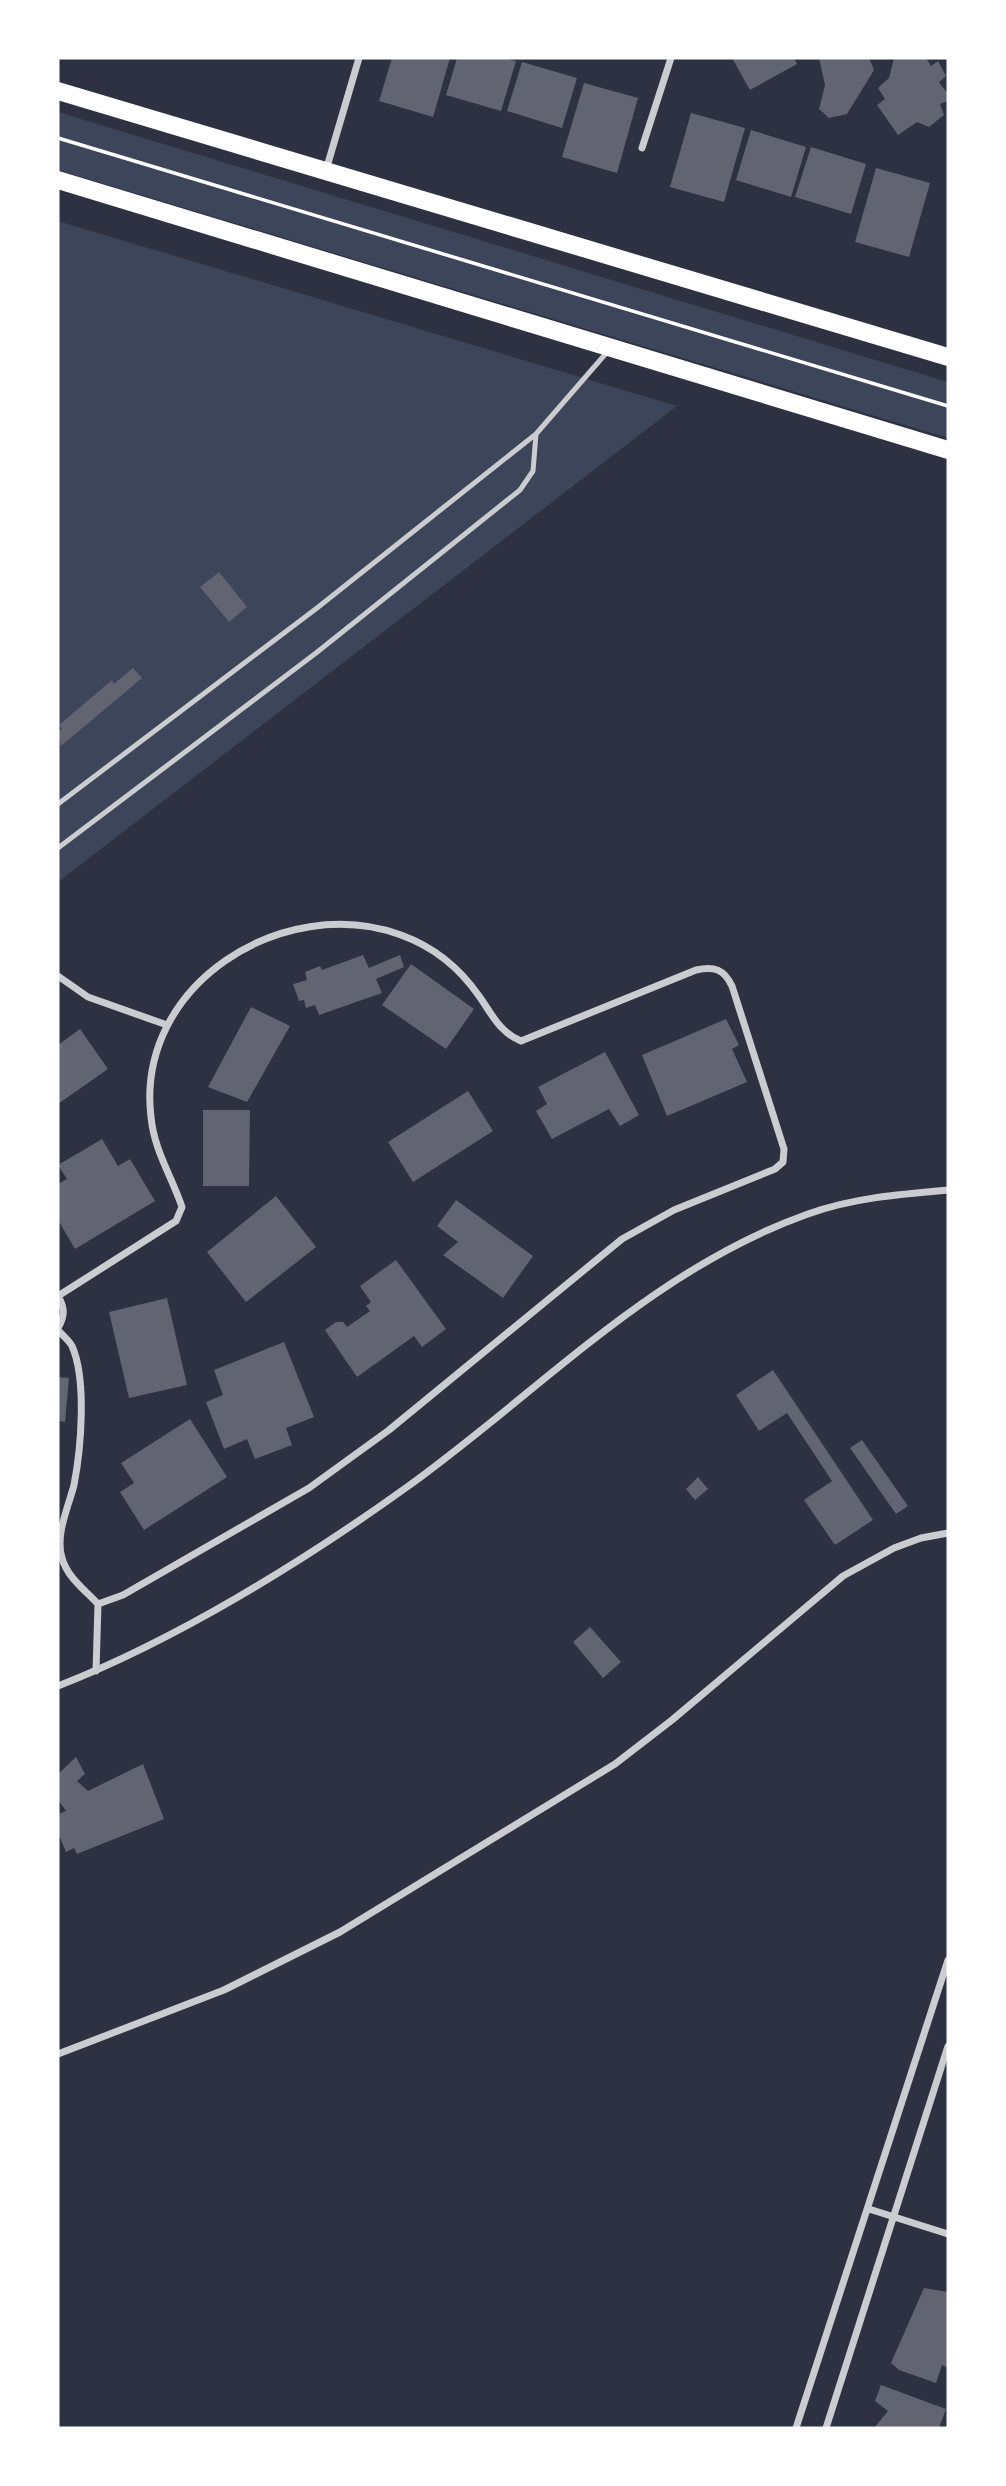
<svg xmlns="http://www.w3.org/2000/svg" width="1006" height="2486" viewBox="0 0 1006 2486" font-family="Rubik,sans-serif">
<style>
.green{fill:#3c4559}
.building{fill:#626471}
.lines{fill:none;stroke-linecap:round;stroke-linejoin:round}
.path{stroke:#fff;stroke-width:3.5}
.service{stroke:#caccd0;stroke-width:5}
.minor{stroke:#caccd0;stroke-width:7}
.primary{stroke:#fff;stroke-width:18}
</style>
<rect width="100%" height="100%" fill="#2d3142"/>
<path class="green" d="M 58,112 L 948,382 L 948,438 L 58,170 Z
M 58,221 L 677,406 L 58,882 Z"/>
<path class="building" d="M 392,58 L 450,58 L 433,117 L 379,101 Z
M 457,58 L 503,58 L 516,61 L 501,111 L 446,95 Z
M 732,58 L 794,58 L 797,64 L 750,90 Z
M 819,58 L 869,58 L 874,70 L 847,114 L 829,118 L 819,109 L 825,85 Z
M 894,58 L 926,58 L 931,66 L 938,61 L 946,76 L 939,82 L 948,94 L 948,101 L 940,104 L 944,115 L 929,127 L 917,122 L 898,135 L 877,105 L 885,99 L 878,88 L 889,78 Z
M 522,62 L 577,78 L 562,128 L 507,111 Z
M 584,83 L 638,98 L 617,173 L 562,157 Z
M 691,113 L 745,128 L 724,202 L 670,187 Z
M 751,130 L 806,147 L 791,197 L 736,180 Z
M 811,147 L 866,164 L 851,214 L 795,197 Z
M 876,168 L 930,183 L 909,257 L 855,242 Z
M 219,572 L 247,607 L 229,622 L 200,587 Z
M 133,668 L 142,678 L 61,746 L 58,732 L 62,729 L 59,725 L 112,680 L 114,684 Z
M 363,955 L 369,968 L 400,955 L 404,967 L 376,979 L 382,993 L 319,1015 L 315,1005 L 306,1008 L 304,1000 L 299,1001 L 293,984 L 307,980 L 305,972 L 320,966 L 322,970 Z
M 411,964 L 474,1009 L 446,1049 L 382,1005 Z
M 251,1007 L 290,1026 L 247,1102 L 208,1087 Z
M 726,1019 L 739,1045 L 732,1049 L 747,1082 L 667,1116 L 642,1055 Z
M 80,1029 L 108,1069 L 58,1104 L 58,1045 Z
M 605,1052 L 639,1115 L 620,1126 L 609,1109 L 552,1139 L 536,1111 L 547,1104 L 538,1087 Z
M 468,1091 L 493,1131 L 413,1182 L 388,1142 Z
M 203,1110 L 250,1110 L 249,1186 L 203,1186 Z
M 102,1139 L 118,1166 L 130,1159 L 155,1201 L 75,1249 L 58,1220 L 58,1184 L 67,1179 L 58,1165 Z
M 276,1196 L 316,1247 L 246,1302 L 207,1252 Z
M 456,1200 L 533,1256 L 503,1298 L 443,1255 L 458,1242 L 437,1226 Z
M 396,1260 L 446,1329 L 422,1347 L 414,1336 L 357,1377 L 325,1330 L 336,1322 L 343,1322 L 347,1327 L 370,1311 L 366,1306 L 371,1302 L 360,1286 Z
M 167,1298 L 187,1385 L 129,1398 L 109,1312 Z
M 284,1342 L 314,1417 L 286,1428 L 292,1445 L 255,1459 L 247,1439 L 224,1449 L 206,1402 L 223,1395 L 214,1370 Z
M 773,1370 L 873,1520 L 835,1545 L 804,1500 L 832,1481 L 787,1413 L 759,1431 L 736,1395 Z
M 58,1377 L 69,1378 L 65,1422 L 58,1421 Z
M 190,1419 L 227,1477 L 144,1530 L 120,1492 L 134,1483 L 121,1463 Z
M 862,1440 L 908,1506 L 896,1514 L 850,1448 Z
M 698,1477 L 708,1489 L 695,1500 L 686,1489 Z
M 590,1627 L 621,1662 L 603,1678 L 573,1642 Z
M 76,1757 L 85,1774 L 77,1781 L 88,1791 L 143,1764 L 164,1819 L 77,1854 L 74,1848 L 66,1852 L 58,1833 L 58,1814 L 66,1811 L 58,1800 L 58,1774 Z
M 924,2288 L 948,2292 L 948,2368 L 942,2365 L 936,2383 L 899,2370 L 891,2363 Z
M 881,2385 L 946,2409 L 939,2428 L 874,2428 L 888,2411 L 875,2401 Z"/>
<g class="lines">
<path class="path" d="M 58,138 L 948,406"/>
<path class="service" d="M 58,804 L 317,608 L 536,434 L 608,351
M 58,848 L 316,653 L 520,490 L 533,471 L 536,434"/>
<path class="minor" d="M 642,148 L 671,58
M 326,170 L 359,58
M 58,976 L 88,997 L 167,1025
M 58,1296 L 176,1221 L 182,1207 C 172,1177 154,1150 151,1117 C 135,985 283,892 401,935 C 434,947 459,967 479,996 C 492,1014 499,1032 521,1041 L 696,970 C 714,966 724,969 732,986 L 784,1149 L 783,1162 L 775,1169 L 674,1210 L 622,1239 L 389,1430 L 309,1488 L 123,1595 L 98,1604
M 58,1296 C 65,1308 65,1316 58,1328
M 58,1330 C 62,1335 69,1340 72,1346 C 87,1380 81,1449 74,1485 C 68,1508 55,1535 62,1558 C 67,1577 85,1590 98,1604 L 96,1671
M 58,1686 C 176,1640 304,1561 407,1487 C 538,1393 652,1269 808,1214 C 852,1198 901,1194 948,1190
M 58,2054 L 224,1990 L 340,1932 L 615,1764 L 672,1720 L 843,1576 L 894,1548 L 921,1538 L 948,1533
M 869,2209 L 948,2234
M 796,2428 L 948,1960
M 826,2428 L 948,2046"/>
<path class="primary" d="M 58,91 L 948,357
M 58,180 L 948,450"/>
</g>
<rect width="1006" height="2486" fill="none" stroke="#ffffff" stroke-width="119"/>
</svg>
